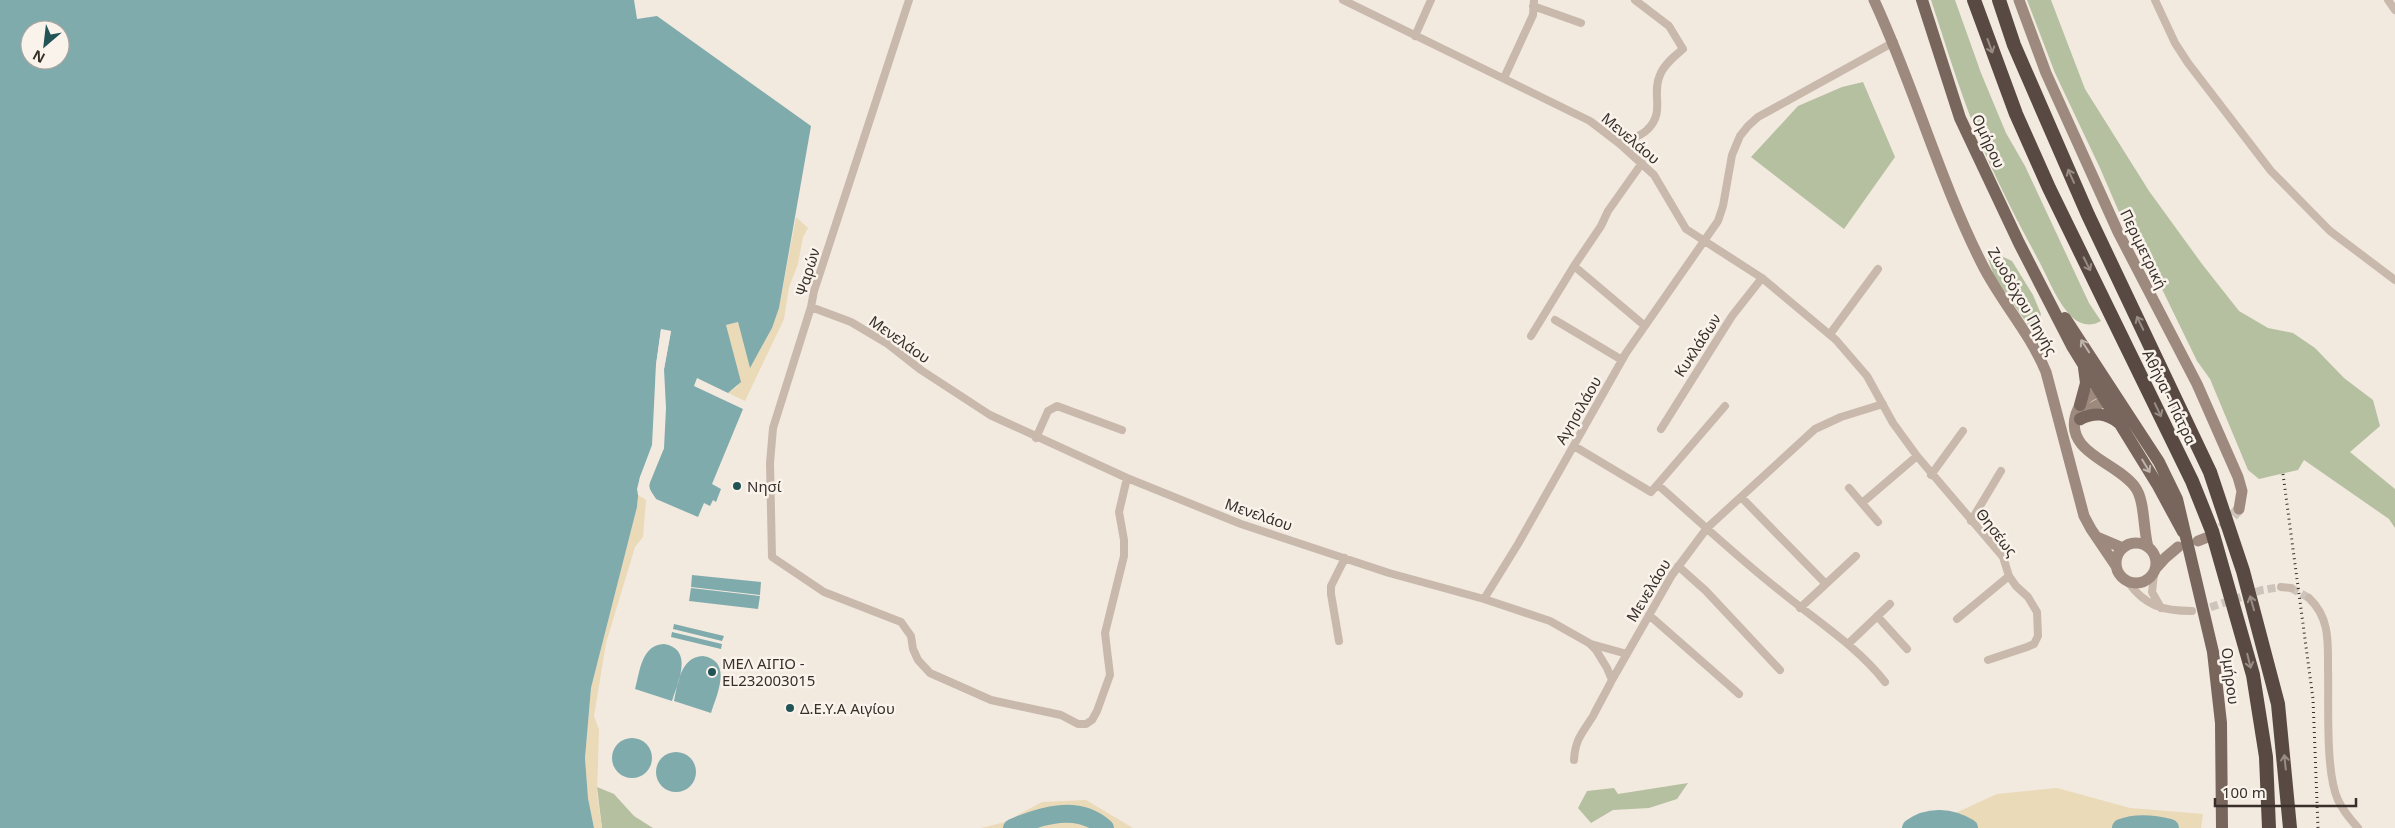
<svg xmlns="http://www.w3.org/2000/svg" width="2395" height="828" viewBox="0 0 2395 828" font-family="'Noto Sans',sans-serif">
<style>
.green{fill:#b5c0a0}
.sand{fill:#eadab8}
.water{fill:#80abad;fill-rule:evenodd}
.pier{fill:#f2e9df}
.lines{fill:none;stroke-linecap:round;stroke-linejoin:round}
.river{stroke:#80abad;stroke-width:18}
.street-tunnel{stroke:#cdc4bb;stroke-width:8;stroke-dasharray:8 4;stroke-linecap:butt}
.secondary-tunnel{stroke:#cdc4bb;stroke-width:11;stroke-dasharray:11 5.5;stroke-linecap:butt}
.street{stroke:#c9b9ac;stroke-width:8}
.secondary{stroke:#9d897d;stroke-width:11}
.primary{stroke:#78665c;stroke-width:12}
.highway{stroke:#584942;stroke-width:14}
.rail{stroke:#382f2a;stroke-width:3;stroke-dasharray:1 4;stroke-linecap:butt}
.oneway{stroke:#988d86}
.oneway2{stroke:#bfb4ab}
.poi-dot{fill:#225357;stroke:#f9f3ec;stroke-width:2}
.labels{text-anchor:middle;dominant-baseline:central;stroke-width:5;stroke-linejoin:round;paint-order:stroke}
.street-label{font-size:15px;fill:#382f2a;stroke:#f9f3ec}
.poi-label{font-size:15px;fill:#382f2a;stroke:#f9f3ec;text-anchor:start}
</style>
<rect width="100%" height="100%" fill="#f2e9df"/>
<path class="green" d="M 1931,0 L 1955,0 L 1981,73 L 2006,133 L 2025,166 L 2089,303 L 2101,321 C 2091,327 2081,325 2073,318 C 2058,304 2049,280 2040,263 C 2013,213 1986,161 1967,108 C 1954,73 1943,36 1931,0 Z
M 2027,0 L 2051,0 L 2085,89 L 2149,191 L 2202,264 L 2239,311 L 2268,328 L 2293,333 L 2315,348 L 2344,378 L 2373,400 L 2380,426 L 2350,452 L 2395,489 L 2395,528 L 2389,519 L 2304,460 L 2298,470 L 2259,479 L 2248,470 L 2210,379 L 2197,361 L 2162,289 L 2125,226 L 2100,168 L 2055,73 Z
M 1863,82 L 1895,157 L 1844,229 L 1751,157 L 1798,106 L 1842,87 Z
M 1995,253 L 2012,261 L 2033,295 L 2041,314 L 2036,330 L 2030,328 L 1994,276 L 1988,258 Z
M 1688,783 L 1677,799 L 1649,808 L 1613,810 L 1591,823 L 1578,808 L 1587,791 L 1614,788 L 1618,794 Z
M 597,787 L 614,794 L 634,816 L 653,828 L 602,828 Z"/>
<path class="sand" d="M 796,217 L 808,228 L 803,237 L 798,264 L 789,287 L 784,319 L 745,401 L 728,393 L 738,386 L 726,325 L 738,322 L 750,367 L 768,336 L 779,308 Z
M 638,495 L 646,500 L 643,537 L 635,547 L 606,643 L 594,716 L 599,730 L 597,793 L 602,828 L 594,828 L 588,798 L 585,758 L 591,688 L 638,503 Z
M 2057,788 L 2130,808 L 2203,814 L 2201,828 L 1923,828 L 1997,794 Z
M 1086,800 L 1133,828 L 981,828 L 1005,822 L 1042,802 Z"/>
<path class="water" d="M 0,0 L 634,0 L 637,19 L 657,16 L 811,126 L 779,308 L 772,328 L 750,368 L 738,322 L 726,325 L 741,382 L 728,393 L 697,378 L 694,386 L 743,409 L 712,484 L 721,489 L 716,502 L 713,500 L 710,506 L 704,503 L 698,517 L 656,499 L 649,488 L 650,480 L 664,448 L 666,408 L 664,369 L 671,331 L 661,330 L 656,365 L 652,445 L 640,477 L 637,507 L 591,688 L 585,758 L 588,798 L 594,828 L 0,828 ZM 30,30 L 60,30 L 60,60 L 30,60 Z
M 692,575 L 761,582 L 760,595 L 691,587 Z
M 691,588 L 760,596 L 758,609 L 689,601 Z
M 674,624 L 724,636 L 722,641 L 673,629 Z
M 672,632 L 722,644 L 721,649 L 671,637 Z
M 664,644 C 694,649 678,682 672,701 L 635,689 C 640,672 641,645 664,644 Z
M 703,656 C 733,661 717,694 711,713 L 674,701 C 678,684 680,657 703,656 Z
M612 758a20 20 0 1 1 40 0a20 20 0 1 1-40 0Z
M656 772a20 20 0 1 1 40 0a20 20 0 1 1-40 0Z"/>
<path class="pier" d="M 661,329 L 671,331 L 664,369 L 664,448 L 649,485 L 651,493 L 656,499 L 649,494 L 647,485 L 662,448 L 664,408 L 662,368 L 669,332 L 663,332 L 658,365 L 657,423 L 654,450 L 642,478 L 640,496 L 638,495 L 637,489 L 640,477 L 652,450 L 655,423 L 656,365 Z"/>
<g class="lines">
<path class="river" d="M 1012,828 C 1042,815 1078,804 1105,828
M 1911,828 C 1929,815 1951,817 1969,828
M 2121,828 C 2137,822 2154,824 2170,828"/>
<path class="street-tunnel" d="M 2291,588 L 2309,598
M 2199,611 L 2262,590 L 2281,587"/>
<path class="secondary-tunnel" d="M 2208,537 L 2220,530 L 2239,509"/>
<path class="street" d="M 909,0 L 814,291 L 811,307 L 773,428 L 770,463 L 772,557 L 824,592 L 901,622 L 911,636 L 913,649 L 918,660 L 930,673 L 991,700 L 1061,715 L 1078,724 L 1086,724 L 1092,720 L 1097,711 L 1110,675 L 1105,633 L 1124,556 L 1124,540 L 1119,512 L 1127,478
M 1343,0 L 1590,121 L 1620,144 L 1654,175 L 1686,229 L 1762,278 L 1836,340 L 1867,376 L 1893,423 L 1917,456 L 2003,557 L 2009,576 L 2016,586 L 2028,597 L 2037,612 L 2038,636 L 2034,644 L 2027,647 L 1988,660
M 2155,0 L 2175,43 L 2188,63 L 2271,171 L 2330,231 L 2395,280
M 2388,0 L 2395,10
M 1533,6 L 1581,23
M 1415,36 L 1431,0
M 1504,78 L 1533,15 L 1534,0
M 1620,144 C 1629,139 1640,137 1647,130 C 1666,112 1651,95 1660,75 C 1664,64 1675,56 1683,49 L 1669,26 L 1635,0
M 1642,163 L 1608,211 L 1601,226 L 1574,266 L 1645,326
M 811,307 L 851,322 L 888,344 L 921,370 L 990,415 L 1127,478 L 1241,524 L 1389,573 L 1484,599 L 1550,621 L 1589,643 L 1596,650 L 1607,668 L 1612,680 L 1672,575 L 1707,528 L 1815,429 L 1841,417 L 1883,404
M 1555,320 L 1622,360
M 1830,334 L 1878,269
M 1531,336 L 1574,266
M 1661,429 L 1732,316 L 1762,278
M 1036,438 L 1048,411 L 1057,406 L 1122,430
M 1574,446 L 1651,492 L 1725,406
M 1931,475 L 1963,431
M 1658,485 C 1698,520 1737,557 1779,590 C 1815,620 1856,645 1885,682
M 1849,488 L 1878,522
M 1741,497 L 1826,584
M 1862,503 L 1917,456
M 1971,521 L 2001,471
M 1678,566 L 1706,591 L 1780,670
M 2154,574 L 2152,592 L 2161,608
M 2128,582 C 2145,606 2163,611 2192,611
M 2281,587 L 2291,588
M 2309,598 C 2330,618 2328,642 2328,669 C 2329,702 2325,772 2338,800 C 2343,811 2350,819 2358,828
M 1484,599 L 1518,544 L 1626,353 L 1718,221 L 1723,206 L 1732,155 L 1740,136 L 1748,126 L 1758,117 L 1894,42
M 1800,608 L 1856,556
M 1649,615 L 1739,694
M 1877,616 L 1907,649
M 1957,619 L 2009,576
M 1339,641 L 1331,594 L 1331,586 L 1345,558
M 1591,644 L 1627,654
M 1848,644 L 1890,604
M 1574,760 C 1575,739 1583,732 1593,716 C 1599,704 1606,692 1612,680"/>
<path class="secondary" d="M 1874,0 C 1914,86 1939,179 1982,264 C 2001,302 2029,331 2046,372 L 2084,516 L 2091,529 L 2116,566
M 2019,0 L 2046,73 L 2118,232 L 2197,384 L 2238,477 L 2242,491 L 2239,509
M 2108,389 C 2093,393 2081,398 2076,414 C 2064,453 2117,462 2135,487 C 2145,500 2143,529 2148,547
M 2080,420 L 2092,408 L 2113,396
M 2097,537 L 2123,548
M 2198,541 L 2208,537
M2116 563a20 20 0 1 1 40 0a20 20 0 1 1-40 0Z
M 2156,568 L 2165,558 L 2178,547"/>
<path class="primary" d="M 1922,0 L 1960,118 L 2019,243 L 2072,346 L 2157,484 L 2183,532
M 2065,318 L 2159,462 L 2177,499 L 2213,652 L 2221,723 L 2222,828
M 2080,405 L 2086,383 L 2084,368
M 2080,419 C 2095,412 2106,413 2119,423"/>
<path class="highway" d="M 1974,0 L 2016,114 L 2049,188 L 2192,481 L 2212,531 L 2253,675 L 2266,757 L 2269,828
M 1999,0 L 2014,45 L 2088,215 L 2210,472 L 2243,571 L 2278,704 L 2290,828"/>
<path class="rail" d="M 2283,474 L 2313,699 L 2318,828"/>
</g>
<defs><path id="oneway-shaft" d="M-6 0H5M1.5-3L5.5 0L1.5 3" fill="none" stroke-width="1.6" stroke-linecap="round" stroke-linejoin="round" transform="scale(1.25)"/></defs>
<g class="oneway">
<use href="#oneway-shaft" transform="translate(1990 46) rotate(70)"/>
<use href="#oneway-shaft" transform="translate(2071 176) rotate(-114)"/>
<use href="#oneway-shaft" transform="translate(2087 264) rotate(63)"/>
<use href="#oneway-shaft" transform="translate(2140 323) rotate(-116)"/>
<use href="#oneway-shaft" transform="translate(2158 410) rotate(65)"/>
<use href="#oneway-shaft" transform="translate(2252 603) rotate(-106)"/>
<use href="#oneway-shaft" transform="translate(2249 661) rotate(76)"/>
<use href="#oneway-shaft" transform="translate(2285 762) rotate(-96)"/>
</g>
<g class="oneway2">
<use href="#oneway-shaft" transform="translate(2085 346) rotate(-123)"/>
<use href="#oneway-shaft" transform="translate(2146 466) rotate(59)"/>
</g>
<g class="poi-dot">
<circle cx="737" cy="486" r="5"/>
<circle cx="712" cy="672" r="5"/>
<circle cx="790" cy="708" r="5"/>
</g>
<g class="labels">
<g class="street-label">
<text transform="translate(1631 138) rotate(40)">Μενελάου</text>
<text transform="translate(1989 141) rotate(65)">Ομήρου</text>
<text transform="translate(2144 249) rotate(64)">Περιμετρική</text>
<text transform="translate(807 272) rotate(-73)">Ψαρών</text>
<text transform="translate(2023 301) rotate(60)">Ζωοδόχου Πηγής</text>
<text transform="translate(900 339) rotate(35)">Μενελάου</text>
<text transform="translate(1697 345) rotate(-57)">Κυκλάδων</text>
<text transform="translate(2170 397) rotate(64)">Αθήνα - Πάτρα</text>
<text transform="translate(1578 410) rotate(-60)">Αγησιλάου</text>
<text transform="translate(1259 514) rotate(19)">Μενελάου</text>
<text transform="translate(1997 532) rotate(52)">Θησέως</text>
<text transform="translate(1648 590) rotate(-59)">Μενελάου</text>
<text transform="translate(2231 676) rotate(83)">Ομήρου</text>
</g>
<g class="poi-label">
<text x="747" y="486">Νησί</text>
<text x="722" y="663">ΜΕΛ ΑΙΓΙΟ -<tspan x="722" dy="17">EL232003015</tspan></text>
<text x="800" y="708">Δ.Ε.Υ.Α Αιγίου</text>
</g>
</g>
<g transform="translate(45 45) rotate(208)"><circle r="24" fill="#f9f3ec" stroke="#aca59e"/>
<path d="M0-4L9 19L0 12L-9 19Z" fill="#225357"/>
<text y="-8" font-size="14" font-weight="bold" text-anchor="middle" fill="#382f2a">N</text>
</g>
<path d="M2215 798v8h141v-8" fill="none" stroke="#382f2a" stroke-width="2.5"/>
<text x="2222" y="798" font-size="15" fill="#382f2a" stroke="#f9f3ec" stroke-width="4" paint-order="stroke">100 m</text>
</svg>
